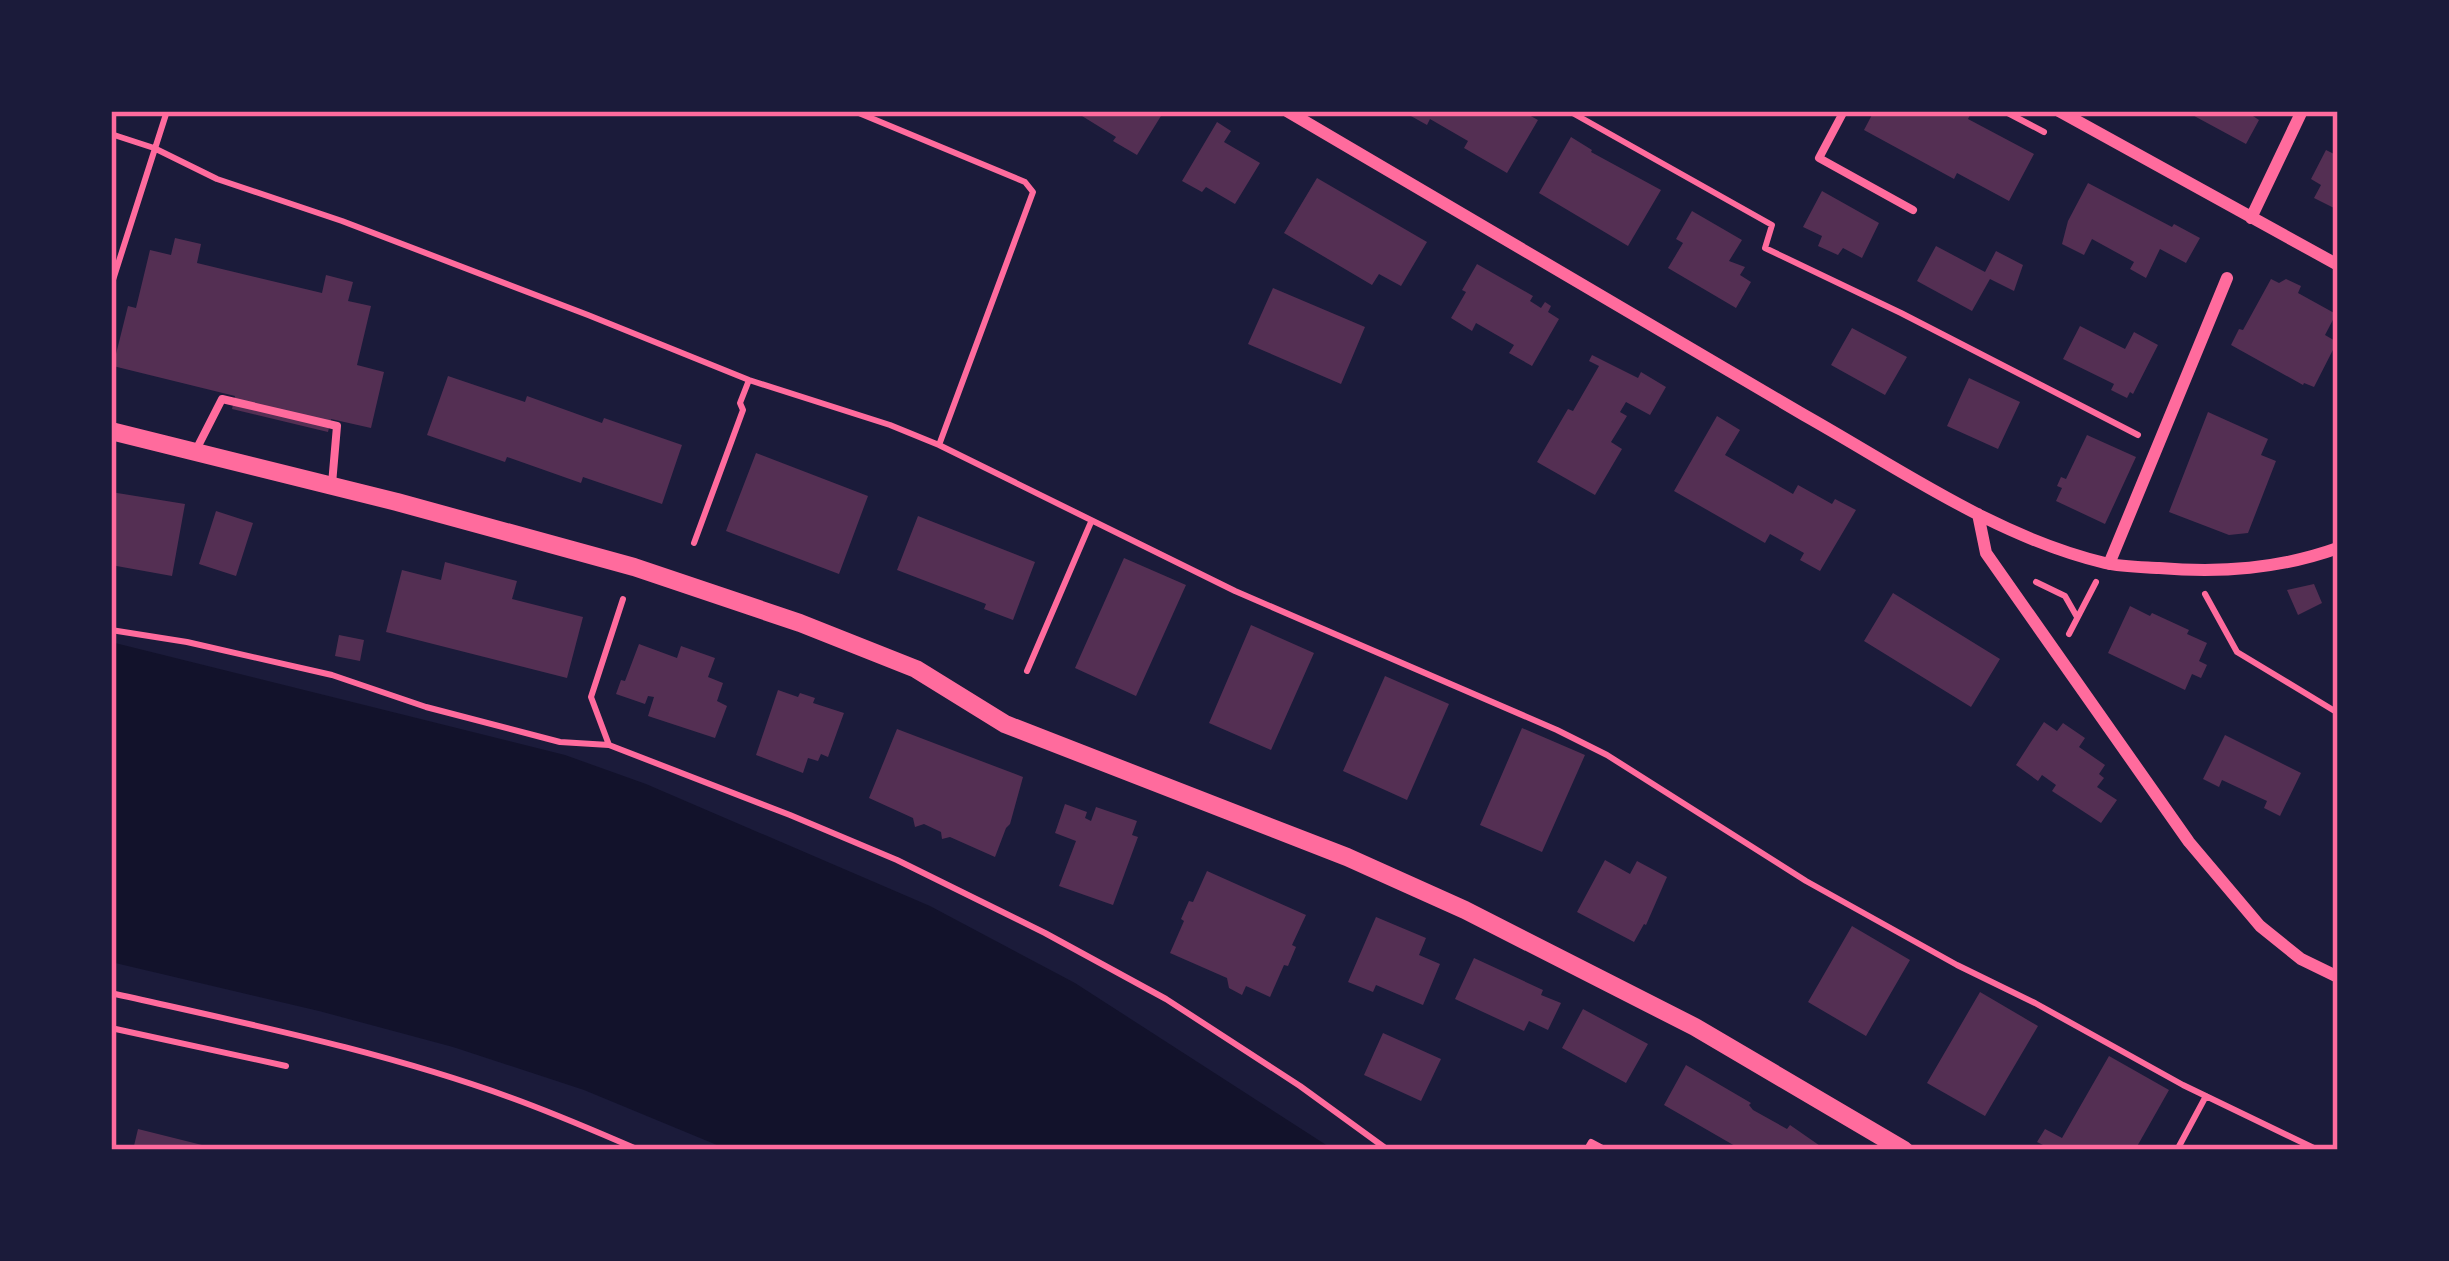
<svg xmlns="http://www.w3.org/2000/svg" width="2449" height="1261" viewBox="0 0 2449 1261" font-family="'Titillium Web',sans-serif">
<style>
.water{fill:#12122b}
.building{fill:#542f53}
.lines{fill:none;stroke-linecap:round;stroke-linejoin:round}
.path{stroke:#ff6b9d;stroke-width:6}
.service{stroke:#ff6b9d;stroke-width:8}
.minor{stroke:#ff6b9d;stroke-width:12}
.tertiary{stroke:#ff6b9d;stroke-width:18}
.neatline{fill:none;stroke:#ff6b9d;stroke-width:4.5}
</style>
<rect width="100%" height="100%" fill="#1b1b3a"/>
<path class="water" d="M 111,642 L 565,755 L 646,784 L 930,906 L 1075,983 L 1334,1150 L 729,1150 L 584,1090 L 453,1047 L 319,1011 L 111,962 Z"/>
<path class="building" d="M 1085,111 L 1164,111 L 1137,155 L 1113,141 L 1116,137 L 1082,116 Z
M 1402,111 L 1522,111 L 1538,120 L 1507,173 L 1464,148 L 1468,141 L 1430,119 L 1427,125 Z
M 1874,111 L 1962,111 L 1970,115 L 1968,119 L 2034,154 L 2009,201 L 1957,173 L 1954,179 L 1864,130 Z
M 2185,111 L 2256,111 L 2253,116 L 2259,120 L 2246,144 Z
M 1217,122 L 1231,131 L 1224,142 L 1260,163 L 1235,204 L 1206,187 L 1202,192 L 1182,181 Z
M 1571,137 L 1592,150 L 1591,152 L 1661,190 L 1628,246 L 1539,193 Z
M 2326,150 L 2338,156 L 2338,210 L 2314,198 L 2321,185 L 2311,179 Z
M 1317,178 L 1427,242 L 1401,286 L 1379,274 L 1372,285 L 1284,233 Z
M 2088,183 L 2172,227 L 2174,224 L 2200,238 L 2186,263 L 2160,249 L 2146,278 L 2130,269 L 2134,262 L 2092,239 L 2084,255 L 2062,244 L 2068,221 Z
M 1822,191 L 1879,223 L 1862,258 L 1843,248 L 1838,255 L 1818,246 L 1822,236 L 1803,227 Z
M 1692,211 L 1742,240 L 1729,261 L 1745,267 L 1740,275 L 1751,282 L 1736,308 L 1668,268 L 1683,243 L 1676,239 Z
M 175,238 L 201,244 L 197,263 L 322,293 L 326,275 L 353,282 L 348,301 L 371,306 L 357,365 L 384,372 L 371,428 L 331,419 L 328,432 L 232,409 L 235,396 L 113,366 L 128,306 L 136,308 L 150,250 L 171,255 Z
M 1936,246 L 1985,272 L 1996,251 L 2023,265 L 2014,291 L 1990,279 L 1972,311 L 1917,281 Z
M 1477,264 L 1533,296 L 1530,301 L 1541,308 L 1545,302 L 1551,306 L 1548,312 L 1559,319 L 1532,366 L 1509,353 L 1514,345 L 1476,323 L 1472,331 L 1451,318 L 1466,292 L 1462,290 Z
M 2271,279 L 2279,283 L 2286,279 L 2301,286 L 2298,293 L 2336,314 L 2325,335 L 2337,342 L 2314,387 L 2304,383 L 2303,385 L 2231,345 L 2239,329 L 2243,330 Z
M 1273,288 L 1365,327 L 1341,384 L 1248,344 Z
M 2080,326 L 2125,349 L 2134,332 L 2158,345 L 2133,394 L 2130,392 L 2127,398 L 2111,390 L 2114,384 L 2063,359 Z
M 1852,328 L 1907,357 L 1885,395 L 1831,365 Z
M 1592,355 L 1638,378 L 1641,372 L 1666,387 L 1650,415 L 1626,402 L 1620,412 L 1627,416 L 1611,442 L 1622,449 L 1595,495 L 1537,462 L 1568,409 L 1573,411 L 1599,366 L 1589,361 Z
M 448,376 L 525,402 L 527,396 L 602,423 L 604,418 L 682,445 L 662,504 L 583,477 L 581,483 L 507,457 L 505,462 L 427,435 Z
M 1969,378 L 2020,402 L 1998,449 L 1947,426 Z
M 2208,412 L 2268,439 L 2261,455 L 2276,461 L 2248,533 L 2229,535 L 2169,512 Z
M 1717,416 L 1740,430 L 1725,455 L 1793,494 L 1798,485 L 1832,504 L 1835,499 L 1856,510 L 1820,571 L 1800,560 L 1804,553 L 1770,534 L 1765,543 L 1674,491 Z
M 2087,435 L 2136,457 L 2105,524 L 2056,501 L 2062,488 L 2057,486 L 2061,477 L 2066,479 Z
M 756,453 L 868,496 L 839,574 L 726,531 Z
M 111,492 L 185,504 L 172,576 L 111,565 Z
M 216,511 L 253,523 L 236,576 L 199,564 Z
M 918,516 L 1035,562 L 1013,620 L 984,609 L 986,604 L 897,570 Z
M 1124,558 L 1186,585 L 1136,696 L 1075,668 Z
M 445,562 L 517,581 L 512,599 L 583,617 L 567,678 L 386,632 L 402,570 L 441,580 Z
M 2314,584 L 2322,603 L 2298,615 L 2287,590 Z
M 1893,593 L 2000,659 L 1971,707 L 1864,641 Z
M 2130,606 L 2150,616 L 2152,613 L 2189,630 L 2187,634 L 2207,643 L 2199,661 L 2207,665 L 2201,678 L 2192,674 L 2185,690 L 2108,653 Z
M 1251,625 L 1314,653 L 1271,750 L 1209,723 Z
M 339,635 L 364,640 L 360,661 L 335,656 Z
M 639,644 L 677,658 L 681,646 L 715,658 L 708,677 L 723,683 L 717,701 L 727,706 L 715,738 L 648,716 L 654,697 L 648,696 L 645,704 L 616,694 L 621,680 L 625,681 Z
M 1385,676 L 1449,704 L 1407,800 L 1343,771 Z
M 778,690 L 798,697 L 800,693 L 815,698 L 813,703 L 844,713 L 828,757 L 821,754 L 818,761 L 808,758 L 803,773 L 756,755 Z
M 2044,722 L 2057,731 L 2063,723 L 2085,738 L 2079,747 L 2105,765 L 2099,774 L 2104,778 L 2097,787 L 2117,800 L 2101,823 L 2052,791 L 2056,785 L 2042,775 L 2038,781 L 2016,765 Z
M 1522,728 L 1585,755 L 1542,852 L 1480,825 Z
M 897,729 L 1023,777 L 1010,824 L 1006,828 L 995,857 L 950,837 L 942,839 L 941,832 L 924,824 L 915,827 L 913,818 L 869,798 Z
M 2225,735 L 2301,773 L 2280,816 L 2264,808 L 2267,801 L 2222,780 L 2219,787 L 2203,779 Z
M 1065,804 L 1087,812 L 1085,818 L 1091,821 L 1096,807 L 1137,821 L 1132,835 L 1138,837 L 1113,905 L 1059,886 L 1076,841 L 1055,833 Z
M 1605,860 L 1630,874 L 1637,861 L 1667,877 L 1646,925 L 1644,924 L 1634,942 L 1577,912 Z
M 1207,871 L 1306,915 L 1292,945 L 1296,947 L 1288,966 L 1284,965 L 1270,997 L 1246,986 L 1242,995 L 1229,988 L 1227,978 L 1170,953 L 1184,921 L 1181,919 L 1189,901 L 1193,902 Z
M 1376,917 L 1426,938 L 1419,955 L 1440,964 L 1423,1005 L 1376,985 L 1373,992 L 1348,982 Z
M 1852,926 L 1910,960 L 1866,1036 L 1808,1002 Z
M 1474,958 L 1543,990 L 1541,995 L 1561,1003 L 1548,1030 L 1529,1021 L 1524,1031 L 1455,999 Z
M 1980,992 L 2038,1026 L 1985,1116 L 1927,1083 Z
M 1583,1009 L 1648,1044 L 1626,1083 L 1562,1048 Z
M 1383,1033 L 1441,1059 L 1421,1101 L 1364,1075 Z
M 2109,1056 L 2169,1090 L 2135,1150 L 2053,1150 L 2037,1142 L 2045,1129 L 2062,1138 Z
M 1686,1065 L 1751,1103 L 1749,1105 L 1753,1110 L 1787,1129 L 1790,1125 L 1826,1150 L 1742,1150 L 1664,1105 Z
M 138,1129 L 214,1148 L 213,1150 L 133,1150 Z"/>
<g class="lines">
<path class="path" d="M 854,111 L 1025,182 L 1033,192 L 939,445
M 1569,111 L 1772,225 L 1765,248 L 1901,313 L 2138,435
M 2004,111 L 2044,132
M 111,134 L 154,148 L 217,179 L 342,221 L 588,315 L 749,380 L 890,425 L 939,445 L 1235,591 L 1557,730 L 1607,755 L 1806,881 L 1957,965 L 2035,1003 L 2183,1085 L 2318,1150
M 111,286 L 167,111
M 694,543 L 743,410 L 740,403 L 749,380
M 2036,582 L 2065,596 L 2077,617
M 2205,594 L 2237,652 L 2338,713
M 111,630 L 187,642 L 332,675 L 426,707 L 560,742 L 609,745 L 790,815 L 897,860 L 1045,933 L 1166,999 L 1300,1086 L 1388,1150
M 2069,634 L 2096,582
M 1027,671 L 1091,522
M 609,745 L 591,697 L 623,599
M 111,993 C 248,1024 388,1052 520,1101 C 560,1116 600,1133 639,1150
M 111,1028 L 286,1066
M 1587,1149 L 1591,1142 L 1606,1150
M 2177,1150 L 2206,1096"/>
<path class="service" d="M 1844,111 L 1819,158 L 1913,210
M 197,448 L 222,399 L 337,426 L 332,484"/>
<path class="minor" d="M 1287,111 C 1459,213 1631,315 1804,415 C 1900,469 1996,537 2105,563 C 2122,567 2141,567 2159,568 C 2221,573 2279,569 2338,548
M 2059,111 L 2338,265
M 2251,218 L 2302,111
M 1978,514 L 1986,553 L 2189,842 L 2260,926 L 2301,959 L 2338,977
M 2109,564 L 2227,278"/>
<path class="tertiary" d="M 111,431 L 397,502 L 634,567 L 800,623 L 916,669 L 1005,724 L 1347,857 L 1465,910 L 1695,1027 L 1904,1150"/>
</g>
<rect width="2449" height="1261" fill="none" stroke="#1b1b3a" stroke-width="228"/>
<rect x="114" y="114" width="2221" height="1033" class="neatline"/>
</svg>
